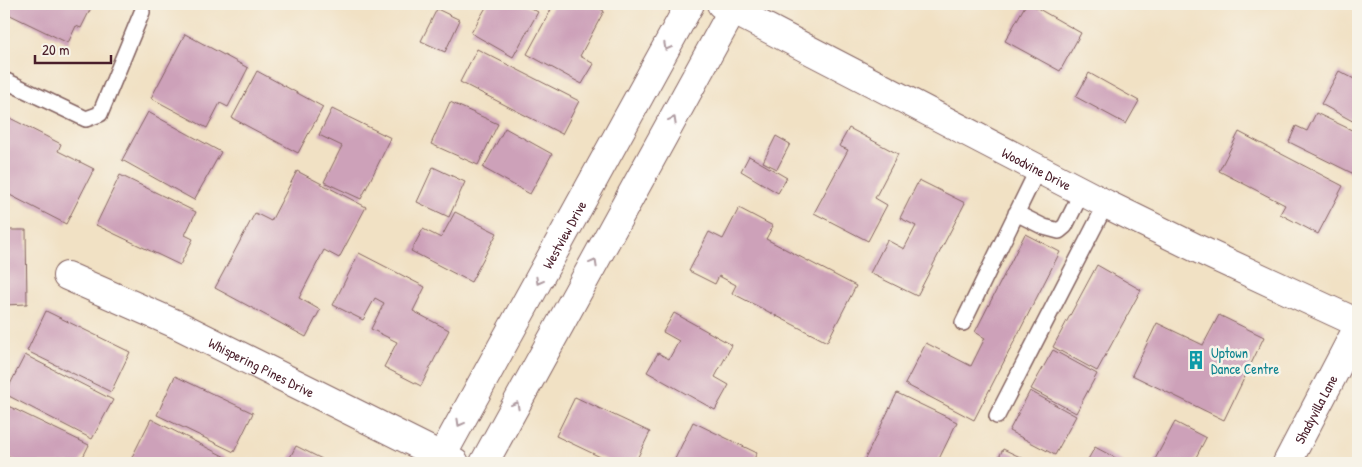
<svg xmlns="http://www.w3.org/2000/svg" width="1362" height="467" viewBox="0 0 1362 467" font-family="'Patrick Hand',sans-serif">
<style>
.building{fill:#cda1b9}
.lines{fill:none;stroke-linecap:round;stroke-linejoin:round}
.service-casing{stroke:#846361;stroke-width:18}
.minor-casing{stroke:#846361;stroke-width:30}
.secondary-casing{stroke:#846361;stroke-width:30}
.service{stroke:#fff;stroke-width:15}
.minor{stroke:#fff;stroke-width:28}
.secondary{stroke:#fff;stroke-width:28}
.oneway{stroke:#ae9aa0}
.labels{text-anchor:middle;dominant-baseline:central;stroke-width:5;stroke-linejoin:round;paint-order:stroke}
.street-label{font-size:14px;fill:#4a1f2b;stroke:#f7f3e8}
.culture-label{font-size:14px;fill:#0d838f;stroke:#f7f3e8;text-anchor:start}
</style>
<rect width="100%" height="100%" fill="#f7f3e8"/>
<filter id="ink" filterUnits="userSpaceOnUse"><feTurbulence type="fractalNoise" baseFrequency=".02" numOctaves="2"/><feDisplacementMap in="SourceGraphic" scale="10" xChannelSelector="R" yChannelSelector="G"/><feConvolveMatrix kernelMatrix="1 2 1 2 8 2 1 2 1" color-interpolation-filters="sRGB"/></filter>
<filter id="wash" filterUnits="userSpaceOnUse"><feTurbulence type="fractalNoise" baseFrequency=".0096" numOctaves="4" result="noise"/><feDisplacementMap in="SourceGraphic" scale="20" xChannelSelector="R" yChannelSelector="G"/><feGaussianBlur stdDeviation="1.12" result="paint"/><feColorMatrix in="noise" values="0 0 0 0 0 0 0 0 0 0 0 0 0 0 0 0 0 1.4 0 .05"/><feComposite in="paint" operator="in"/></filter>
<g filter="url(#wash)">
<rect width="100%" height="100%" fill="#f1e1c4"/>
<g id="blocks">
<path class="building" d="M 6,4 L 93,4 L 81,28 L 76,26 L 68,43 L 4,12 Z
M 488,4 L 523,4 L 538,12 L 513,57 L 471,33 Z
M 554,4 L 591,4 L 604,11 L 580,56 L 594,64 L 582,84 L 527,54 Z
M 1026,4 L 1030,4 L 1081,33 L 1060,71 L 1005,41 Z
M 437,9 L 460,20 L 445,52 L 421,41 Z
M 185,34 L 248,68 L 228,107 L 220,103 L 207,128 L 151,98 Z
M 477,49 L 579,101 L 562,134 L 460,82 Z
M 257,71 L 323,107 L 298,153 L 232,118 Z
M 1339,71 L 1358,81 L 1358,124 L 1321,104 Z
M 1089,73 L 1139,101 L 1126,124 L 1076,97 Z
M 450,102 L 498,124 L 478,165 L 431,144 Z
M 332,109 L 391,138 L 361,199 L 324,182 L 342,146 L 319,135 Z
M 148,112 L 221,152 L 194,200 L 122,160 Z
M 1316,113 L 1358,133 L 1358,176 L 1289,142 L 1296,126 L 1307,131 Z
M 4,115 L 61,144 L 58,151 L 94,169 L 66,224 L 4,192 Z
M 505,128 L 552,154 L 530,194 L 483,168 Z
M 849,128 L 898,154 L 875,198 L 887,205 L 868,241 L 814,213 L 848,150 L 839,146 Z
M 1239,132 L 1343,186 L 1318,234 L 1280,214 L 1285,205 L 1219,171 Z
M 776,136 L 790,144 L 777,169 L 763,162 Z
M 749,156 L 787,178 L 778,193 L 741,171 Z
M 433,167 L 465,182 L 449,217 L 417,202 Z
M 297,171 L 366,207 L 339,258 L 324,250 L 299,298 L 320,310 L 306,337 L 215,288 L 255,213 L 271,221 Z
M 120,175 L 196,212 L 185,235 L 193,239 L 180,265 L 96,225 Z
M 919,180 L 965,203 L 917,296 L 870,273 L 887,240 L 904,249 L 916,226 L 900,218 Z
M 739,208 L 773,226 L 766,239 L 856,286 L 827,342 L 732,293 L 736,285 L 719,276 L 715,284 L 689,271 L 709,232 L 723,239 Z
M 455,212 L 497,233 L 471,282 L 411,251 L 423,229 L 441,238 Z
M 4,230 L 26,230 L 27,304 L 4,305 Z
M 1025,234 L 1060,252 L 974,420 L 905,384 L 926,343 L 971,366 L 985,338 L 975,332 Z
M 359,253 L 425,287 L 413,311 L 449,330 L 421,386 L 384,367 L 397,342 L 371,329 L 384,303 L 375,298 L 363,320 L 333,305 Z
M 1097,265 L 1141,290 L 1097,371 L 1053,347 Z
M 46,311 L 130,352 L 111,392 L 27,351 Z
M 674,313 L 732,345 L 715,377 L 729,385 L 715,410 L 647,372 L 658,353 L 669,359 L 679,341 L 663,332 Z
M 1219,315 L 1264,337 L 1224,420 L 1132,375 L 1157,323 L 1203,345 Z
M 1053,350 L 1097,374 L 1076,413 L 1031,389 Z
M 25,355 L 113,400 L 92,439 L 5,394 Z
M 175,376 L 253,413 L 234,452 L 157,415 Z
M 1030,391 L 1076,416 L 1055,455 L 1009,431 Z
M 897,393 L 957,422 L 937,463 L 863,463 Z
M 575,397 L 650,432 L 635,463 L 613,463 L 556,436 Z
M 4,404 L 89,445 L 80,463 L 21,463 L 4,455 Z
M 151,419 L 237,463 L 144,463 L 132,457 Z
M 693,422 L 757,453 L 752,463 L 673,463 Z
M 1175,422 L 1206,438 L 1193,463 L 1153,463 Z
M 296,446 L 322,459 L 319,463 L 287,463 Z
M 1095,447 L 1125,463 L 1086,463 Z
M 1003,449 L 1033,463 L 996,463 Z"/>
</g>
</g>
<g filter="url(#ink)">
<use href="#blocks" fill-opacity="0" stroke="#846361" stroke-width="1"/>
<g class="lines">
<g class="service-casing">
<path id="service" d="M 4,80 L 86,119 L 100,114 L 142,12
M 1016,213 L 1044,227 L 1059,231 L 1065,226 L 1082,192
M 963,323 L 1038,169
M 997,416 L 1106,204"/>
</g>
<g class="minor-casing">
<g id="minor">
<path id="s1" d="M 721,4 L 1106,204 L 1196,248 L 1358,323"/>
<path id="s2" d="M 67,276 L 176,324 L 455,463"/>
<path id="s3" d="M 1287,463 L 1358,327"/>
</g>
</g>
<g class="secondary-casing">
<g id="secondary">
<path id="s4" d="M 438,463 L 690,4"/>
<path d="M 484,463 L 736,4"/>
</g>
</g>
<use href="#service" class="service"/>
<use href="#minor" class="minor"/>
<use href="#secondary" class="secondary"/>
</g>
<defs><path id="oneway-chevron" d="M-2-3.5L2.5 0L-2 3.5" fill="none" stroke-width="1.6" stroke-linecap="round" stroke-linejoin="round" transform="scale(1.25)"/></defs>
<g class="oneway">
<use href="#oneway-chevron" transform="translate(667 47) rotate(118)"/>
<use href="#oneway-chevron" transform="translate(673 120) rotate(-61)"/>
<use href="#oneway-chevron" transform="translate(594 263) rotate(-61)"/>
<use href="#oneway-chevron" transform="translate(539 281) rotate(119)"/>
<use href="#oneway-chevron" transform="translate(516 405) rotate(-61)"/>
<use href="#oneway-chevron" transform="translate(460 423) rotate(119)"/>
</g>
</g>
<defs>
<g id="building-bare" transform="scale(1.5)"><path d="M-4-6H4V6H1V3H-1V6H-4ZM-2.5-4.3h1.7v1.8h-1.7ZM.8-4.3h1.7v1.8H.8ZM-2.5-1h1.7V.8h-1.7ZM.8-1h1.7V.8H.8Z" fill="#0f9aa8" stroke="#f7f3e8" stroke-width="2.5" paint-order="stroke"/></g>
</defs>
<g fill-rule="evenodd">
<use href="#building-bare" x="1196" y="360"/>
</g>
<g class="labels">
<g class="street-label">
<text stroke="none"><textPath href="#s1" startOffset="356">Woodvine Drive</textPath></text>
<text stroke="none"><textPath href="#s4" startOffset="261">Westview Drive</textPath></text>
<text stroke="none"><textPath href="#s2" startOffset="215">Whispering Pines Drive</textPath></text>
<text stroke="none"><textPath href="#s3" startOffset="61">Shadyvilla Lane</textPath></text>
</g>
<g class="culture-label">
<text x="1211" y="352">Uptown<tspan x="1211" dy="16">Dance Centre</tspan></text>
</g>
</g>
<rect width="1362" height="467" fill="none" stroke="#f7f3e8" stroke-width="20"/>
<path d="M35 55v8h76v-8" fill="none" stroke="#4a1f2b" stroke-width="2.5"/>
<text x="42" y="55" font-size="15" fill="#4a1f2b" stroke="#f7f3e8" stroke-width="4" paint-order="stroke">20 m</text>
</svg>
